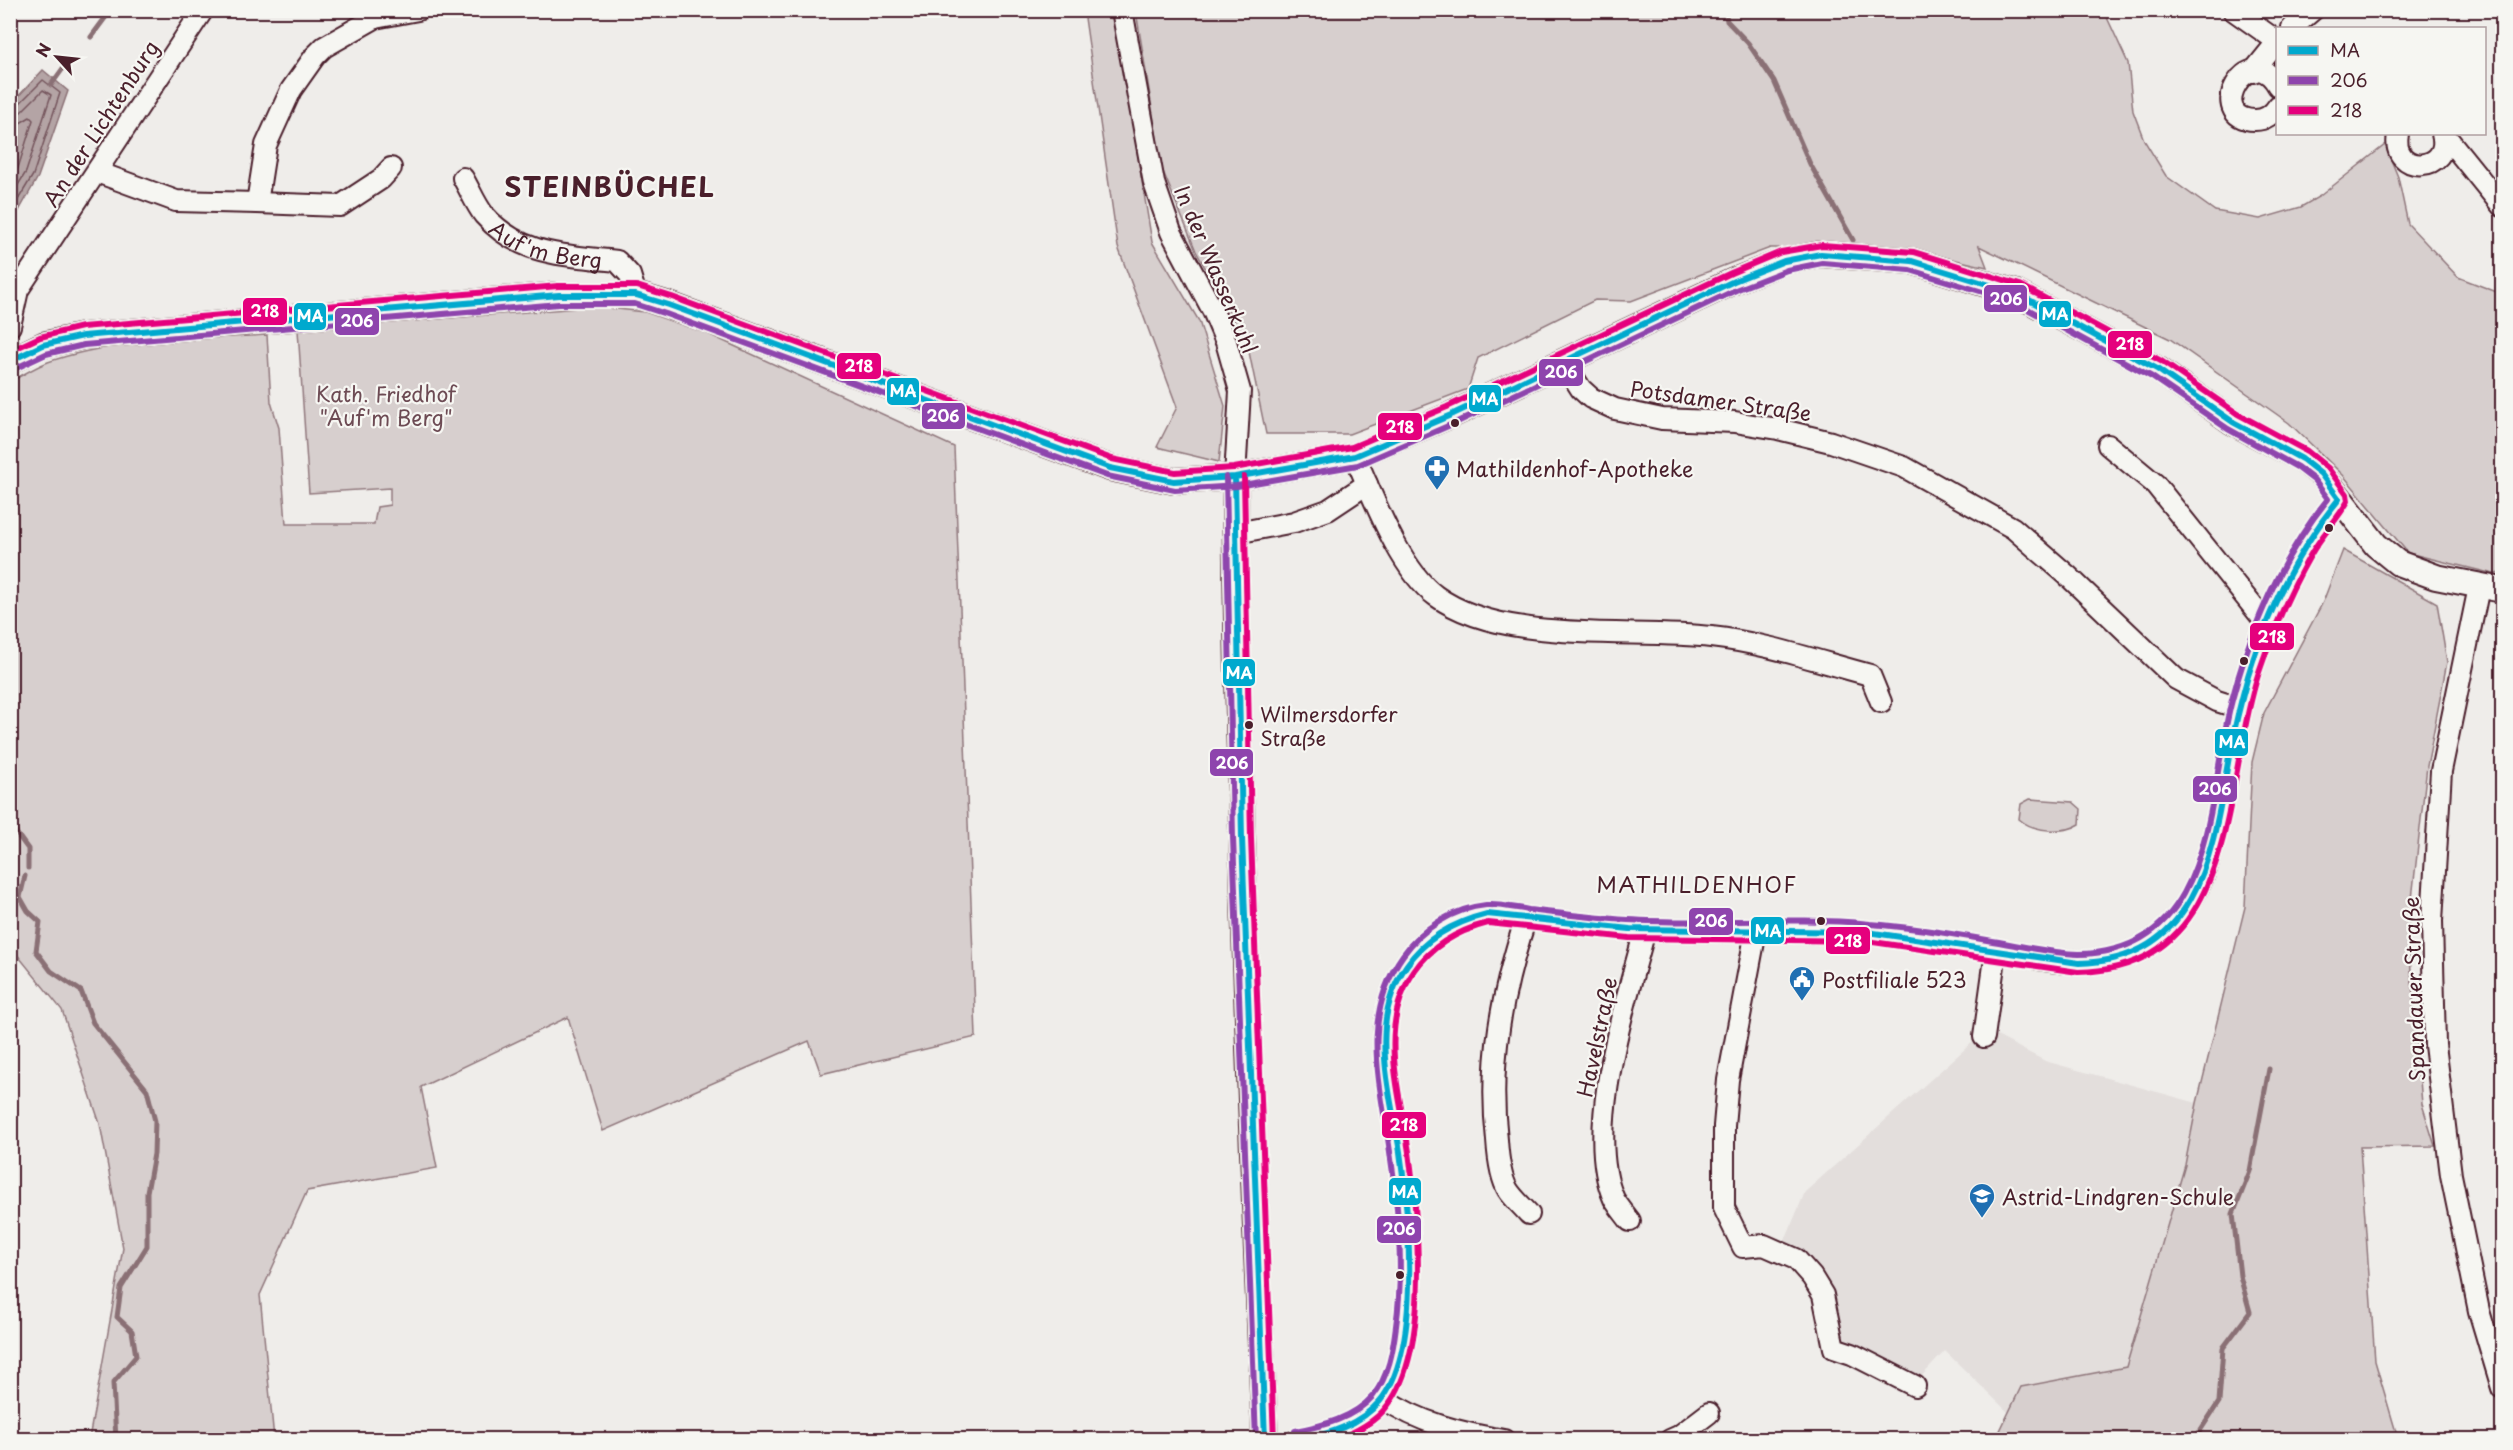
<svg xmlns="http://www.w3.org/2000/svg" width="2513" height="1450" viewBox="0 0 2513 1450" font-family="'Playpen Sans',sans-serif">
<style>
.built{fill:#e3dedc}
.green{fill:#d7cfce;stroke:#90777c;stroke-width:1.5}
.water{fill:#b4a4a5;stroke:#8a6f74;stroke-width:1.5}
.lines{fill:none;stroke-linecap:round;stroke-linejoin:round}
.shore{stroke:#74545c;stroke-width:1.5}
.stream{stroke:#8a6f74;stroke-width:5}
.minor-casing{stroke:#4a1f2b;stroke-width:24}
.tertiary-casing{stroke:#4a1f2b;stroke-width:28}
.minor{stroke:#f6f6f2;stroke-width:20}
.tertiary{stroke:#f6f6f2;stroke-width:24}
.bus-1-casing{stroke:#f6f6f2;stroke-width:10}
.bus-2-casing{stroke:#f6f6f2;stroke-width:10}
.bus-3-casing{stroke:#f6f6f2;stroke-width:10}
.bus-1{stroke:#00a9ce;stroke-width:6}
.bus-2{stroke:#8e44ad;stroke-width:6}
.bus-3{stroke:#e5007d;stroke-width:6}
.bus-dot{fill:#4a1f2b;stroke:#f6f6f2;stroke-width:2}
.labels{text-anchor:middle;dominant-baseline:central;stroke-width:4.5;stroke-linejoin:round;paint-order:stroke}
.bus-label{font-size:20px;fill:#4a1f2b;stroke:#f6f6f2;text-anchor:start}
.street-label{font-size:21px;fill:#4a1f2b;stroke:#f6f6f2}
.park-label{font-size:21px;fill:#6d4b54;stroke:#f6f6f2}
.poi-label{font-size:21px;fill:#4a1f2b;stroke:#f6f6f2;text-anchor:start}
.neighbourhood-label{font-size:22px;letter-spacing:1.5px;fill:#4a1f2b;stroke:#f6f6f2}
.district-label{font-size:27px;font-weight:bold;letter-spacing:1.5px;fill:#4a1f2b;stroke:#f6f6f2}
.line-badge{stroke:#f6f6f2;stroke-width:2}
.badge-label{font-size:16px;text-anchor:middle;font-weight:bold;fill:#fff}
</style>
<rect width="100%" height="100%" fill="#efedea"/>
<filter id="ink" filterUnits="userSpaceOnUse"><feTurbulence type="fractalNoise" baseFrequency=".0167" numOctaves="2"/><feDisplacementMap in="SourceGraphic" scale="12" xChannelSelector="R" yChannelSelector="G"/><feConvolveMatrix kernelMatrix="1 2 1 2 8 2 1 2 1" color-interpolation-filters="sRGB"/></filter>
<g filter="url(#ink)">
<path class="built" d="M 1997,1036 L 2045,1061 L 2197,1103 L 2185,1165 L 2126,1367 L 2021,1387 L 2009,1413 L 1945,1351 L 1918,1380 L 1847,1346 L 1783,1245 L 1805,1192 L 1975,1040 Z"/>
<path class="green" d="M 1084,11 L 1114,11 L 1152,242 L 1199,321 L 1225,406 L 1219,462 L 1157,447 L 1177,407 L 1118,247 Z
M 1136,11 L 2104,11 L 2128,63 L 2133,111 L 2144,140 L 2166,176 L 2215,211 L 2260,219 L 2301,207 L 2320,196 L 2385,145 L 2398,177 L 2408,224 L 2458,277 L 2502,294 L 2502,573 L 2494,574 L 2408,553 L 2343,475 L 2289,423 L 2170,339 L 1979,246 L 1987,267 L 1908,249 L 1770,248 L 1631,301 L 1595,300 L 1478,358 L 1468,389 L 1349,434 L 1266,434 L 1248,347 L 1196,251 L 1162,169 Z
M 579,308 L 608,308 L 645,312 L 708,334 L 954,447 L 976,1037 L 821,1074 L 809,1041 L 603,1131 L 568,1017 L 421,1087 L 437,1168 L 307,1191 L 260,1295 L 274,1439 L 89,1439 L 123,1248 L 100,1124 L 62,1010 L 11,947 L 11,381 C 23,375 35,367 48,362 C 117,338 195,340 267,335 L 271,402 L 279,428 L 286,524 L 374,524 L 377,507 L 390,505 L 390,488 L 309,493 L 298,330 Z
M 2343,550 L 2437,603 L 2447,662 L 2427,766 L 2408,934 L 2422,1104 L 2435,1146 L 2360,1147 L 2375,1361 L 2398,1439 L 1996,1439 L 2021,1387 L 2126,1367 L 2185,1165 L 2197,1103 L 2245,907 L 2252,762 L 2264,713 L 2323,602 Z
M 2030,799 L 2073,802 L 2081,809 L 2080,824 C 2064,834 2033,832 2019,819 L 2021,804 Z"/>
<path class="water" d="M 43,70 L 68,91 L 38,177 L 11,225 L 11,104 Z"/>
<g class="lines">
<path class="shore" d="M 10,108 L 17,106 L 43,80 L 60,93 L 33,175 L 10,213
M 10,115 L 21,112 L 43,90 L 51,95 L 26,172 L 10,198
M 10,125 L 20,123 L 30,117 L 33,120 L 18,168 L 10,180"/>
<path class="stream" d="M 1725,10 L 1727,21 L 1748,43 L 1774,81 L 1810,164 L 1853,240
M 91,37 L 111,10
M 51,85 L 64,67
M 10,558 L 12,597 L 10,630
M 10,817 L 17,834 L 28,849 L 28,868
M 25,876 L 20,897 L 28,911 L 40,922 L 36,951 L 51,971 L 81,991 L 93,1023 L 147,1090 L 155,1121 L 154,1154 L 147,1192 L 147,1246 L 121,1288 L 117,1317 L 132,1331 L 136,1356 L 113,1383 L 116,1440
M 2194,1440 L 2219,1402 L 2223,1348 L 2250,1312 L 2240,1276 L 2233,1214 L 2250,1171 L 2269,1069"/>
<g class="minor-casing">
<g id="minor">
<path d="M 1122,10 L 1154,183 L 1171,232 L 1213,311 L 1226,342 L 1240,391 L 1235,477"/>
<path d="M 2233,10 L 2277,41"/>
<path d="M 2292,28 L 2313,10"/>
<path d="M 2253,72 L 2278,41"/>
<path d="M 2278,86 C 2249,36 2203,120 2255,120 C 2265,120 2273,114 2278,106"/>
<path d="M 2398,134 C 2390,177 2453,172 2442,134"/>
<path d="M 2444,134 L 2502,206"/>
<path d="M 97,172 L 176,201 L 257,203 L 266,145 L 291,90 L 315,56 L 324,47 L 375,18 L 418,10"/>
<path id="s1" d="M 463,178 C 470,190 476,205 484,215 C 521,257 567,255 617,261 L 630,275 L 636,295"/>
<path d="M 257,203 L 340,206 L 381,179 L 391,168"/>
<path d="M 10,326 L 18,290 L 203,10"/>
<path d="M 1563,361 L 1581,389 L 1591,398 L 1615,409 L 1662,419 L 1735,422 L 1778,429 L 1831,442 L 1904,467 L 2013,528 L 2067,575 L 2176,679 L 2217,701 L 2239,708"/>
<path d="M 2108,445 L 2155,484 L 2267,624"/>
<path d="M 1355,456 C 1373,497 1400,570 1436,596 C 1503,645 1630,628 1711,637 C 1766,643 1817,661 1870,675 L 1881,702"/>
<path d="M 1236,533 L 1294,522 L 1328,510 L 1367,484"/>
<path d="M 2479,587 L 2441,771 L 2432,921 L 2435,1045 L 2451,1175 L 2479,1311 L 2502,1388"/>
<path d="M 1526,918 C 1502,991 1488,1063 1497,1140 C 1498,1155 1500,1177 1508,1190 C 1513,1198 1522,1206 1529,1214"/>
<path d="M 1756,931 L 1728,1080 L 1724,1126 L 1724,1208 L 1743,1247 L 1764,1245 L 1796,1259 L 1812,1277 L 1823,1295 L 1834,1348 L 1852,1354 L 1915,1386"/>
<path d="M 1984,1037 L 1996,951"/>
<path d="M 1630,1221 C 1625,1214 1618,1206 1614,1199 C 1583,1130 1627,1000 1645,930"/>
<path d="M 1383,1398 C 1419,1423 1461,1433 1504,1440"/>
<path d="M 1297,1440 C 1330,1434 1359,1425 1381,1400 C 1421,1354 1408,1213 1400,1155 C 1395,1118 1384,1080 1384,1043 C 1384,979 1422,924 1487,914 C 1541,919 1596,929 1650,930 C 1685,931 1720,932 1755,931 C 1798,930 1841,929 1883,934 C 1918,938 1953,943 1988,949 C 2027,956 2069,969 2109,961 C 2157,951 2190,914 2206,869 C 2220,825 2225,776 2234,731 C 2248,660 2290,553 2339,499"/>
<path d="M 1670,1440 L 1679,1436 L 1709,1413"/>
</g>
</g>
<g class="tertiary-casing">
<path id="tertiary" d="M 10,361 L 43,345 L 83,336 L 559,295 L 636,295 L 669,305 L 1110,468 L 1174,481 L 1235,477 L 1355,456 L 1451,415 L 1734,281 L 1784,261 L 1821,254 L 1912,261 L 2016,293 L 2157,369 L 2233,422 L 2302,459 L 2321,474 L 2376,545 L 2398,563 L 2436,577 L 2502,590
M 1235,477 C 1238,798 1251,1119 1265,1440"/>
</g>
<use href="#minor" class="minor"/>
<use href="#tertiary" class="tertiary"/>
<g class="bus-1-casing">
<path id="bus-1" d="M 10,361 L 43,345 L 83,336 L 559,295 L 636,295 L 669,305 L 1110,468 L 1174,481 L 1235,477 L 1355,456 L 1451,415 L 1734,281 L 1784,261 L 1821,254 L 1912,261 L 2016,293 L 2157,369 L 2233,422 L 2302,459 L 2321,474 L 2339,499 C 2297,551 2267,612 2248,676 C 2241,701 2235,725 2230,751 C 2213,847 2202,960 2079,963 L 1867,932 L 1630,929 L 1487,914 C 1415,932 1379,984 1385,1058 C 1387,1090 1395,1121 1400,1152 C 1409,1215 1422,1350 1380,1401 C 1360,1425 1329,1434 1300,1440
M 1235,477 L 1242,838 L 1265,1440"/>
</g>
<g class="bus-2-casing">
<path id="bus-2" d="M 14,369 L 46,354 L 84,345 L 559,304 L 635,304 L 666,314 L 1107,476 L 1175,490 L 1237,486 L 1358,465 L 1455,423 L 1738,289 L 1787,270 L 1822,263 L 1910,270 L 2013,301 L 2152,377 L 2228,429 L 2297,467 L 2314,480 L 2328,499 C 2281,557 2251,628 2232,700 C 2206,797 2217,951 2079,954 C 2048,953 2018,945 1987,940 C 1948,933 1909,927 1870,924 C 1790,916 1709,925 1628,920 C 1595,918 1562,914 1529,910 C 1516,908 1500,904 1486,905 C 1454,908 1421,929 1403,955 C 1358,1018 1382,1089 1391,1159 C 1399,1213 1404,1271 1396,1326 C 1393,1350 1389,1376 1373,1396 C 1354,1418 1323,1426 1295,1431
M 1226,477 L 1233,838 L 1256,1440"/>
</g>
<g class="bus-3-casing">
<path id="bus-3" d="M 10,351 L 40,337 L 82,327 L 558,286 L 637,286 L 672,297 L 1112,459 L 1175,472 L 1234,468 L 1352,447 L 1447,407 L 1731,273 L 1781,252 L 1822,245 L 1914,252 L 2020,285 L 2161,361 L 2238,414 L 2307,451 L 2328,468 L 2347,494 L 2348,501 C 2337,520 2322,535 2311,554 C 2289,592 2272,633 2258,675 C 2222,786 2240,969 2078,972 L 1866,941 L 1629,938 L 1488,923 C 1421,940 1389,990 1394,1058 C 1396,1089 1404,1120 1409,1152 C 1418,1220 1431,1348 1388,1405 C 1376,1422 1355,1432 1336,1440
M 1244,477 L 1251,838 L 1274,1440"/>
</g>
<use href="#bus-1" class="bus-1"/>
<use href="#bus-2" class="bus-2"/>
<use href="#bus-3" class="bus-3"/>
</g>
</g>
<defs>
<g id="pharmacy-pin" transform="scale(1.35)"><path d="M0 17L-7.5 6A9.5 9.5 0 1 1 7.5 6Z" fill="#1f6fb2" stroke="#f6f6f2"/><path d="M-2-6h4v4h4v4h-4v4h-4v-4h-4v-4h4Z" fill="#fff"/></g>
<g id="civic-pin" transform="scale(1.35)"><path d="M0 17L-7.5 6A9.5 9.5 0 1 1 7.5 6Z" fill="#1f6fb2" stroke="#f6f6f2"/><path d="M-.6-6.5H3V-4.5H.6V-3L4-1V1h2V6H-6V1h2V-1L-.6-3ZM-1.2 2.5V6h2.4V2.5Z" fill="#fff"/></g>
<g id="school-pin" transform="scale(1.35)"><path d="M0 17L-7.5 6A9.5 9.5 0 1 1 7.5 6Z" fill="#1f6fb2" stroke="#f6f6f2"/><path d="M0-5L7-2L0 1L-7-2ZM-4 1L0 2.5L4 1V4Q0 6-4 4Z" fill="#fff"/></g>
</defs>
<g fill-rule="evenodd">
<use href="#pharmacy-pin" x="1437" y="468"/>
<use href="#civic-pin" x="1802" y="979"/>
<use href="#school-pin" x="1982" y="1196"/>
</g>
<g class="bus-dot">
<circle cx="1455" cy="423" r="5"/>
<circle cx="2329" cy="528" r="5"/>
<circle cx="2244" cy="661" r="5"/>
<circle cx="1249" cy="725" r="5"/>
<circle cx="1821" cy="921" r="5"/>
<circle cx="1400" cy="1275" r="5"/>
</g>
<g class="labels">
<g class="bus-label">
<text x="1260" y="714">Wilmersdorfer<tspan x="1260" dy="24">Straße</tspan></text>
</g>
<g class="street-label">
<text transform="translate(100 123) rotate(-57)">An der Lichtenburg</text>
<text stroke="none"><textPath href="#s1" startOffset="114">Auf'm Berg</textPath></text>
<text transform="translate(1217 269) rotate(67)">In der Wasserkuhl</text>
<text transform="translate(1721 400) rotate(8)">Potsdamer Straße</text>
<text transform="translate(2413 989) rotate(-92)">Spandauer Straße</text>
<text transform="translate(1596 1037) rotate(-78)">Havelstraße</text>
</g>
<g class="park-label">
<text x="386" y="393">Kath. Friedhof<tspan x="386" dy="24">"Auf'm Berg"</tspan></text>
</g>
<g class="poi-label">
<text x="1456" y="468">Mathildenhof-Apotheke</text>
<text x="1822" y="979">Postfiliale 523</text>
<text x="2002" y="1196">Astrid-Lindgren-Schule</text>
</g>
<g class="neighbourhood-label">
<text x="1697" y="883">MATHILDENHOF</text>
</g>
<g class="district-label">
<text x="610" y="185">STEINBÜCHEL</text>
</g>
</g>
<g class="line-badge">
<rect x="1983" y="284" width="45" height="29" rx="6" fill="#8e44ad"/>
<rect x="242" y="297" width="46" height="29" rx="6" fill="#e5007d"/>
<rect x="2038" y="300" width="34" height="28" rx="6" fill="#00a9ce"/>
<rect x="293" y="302" width="34" height="29" rx="6" fill="#00a9ce"/>
<rect x="334" y="307" width="46" height="29" rx="6" fill="#8e44ad"/>
<rect x="2107" y="330" width="46" height="29" rx="6" fill="#e5007d"/>
<rect x="836" y="352" width="46" height="28" rx="6" fill="#e5007d"/>
<rect x="1538" y="358" width="46" height="29" rx="6" fill="#8e44ad"/>
<rect x="886" y="377" width="34" height="29" rx="6" fill="#00a9ce"/>
<rect x="1468" y="384" width="34" height="29" rx="6" fill="#00a9ce"/>
<rect x="921" y="402" width="45" height="28" rx="6" fill="#8e44ad"/>
<rect x="1377" y="412" width="46" height="29" rx="6" fill="#e5007d"/>
<rect x="2249" y="622" width="46" height="29" rx="6" fill="#e5007d"/>
<rect x="1222" y="658" width="34" height="29" rx="6" fill="#00a9ce"/>
<rect x="2214" y="728" width="35" height="29" rx="6" fill="#00a9ce"/>
<rect x="1209" y="748" width="45" height="29" rx="6" fill="#8e44ad"/>
<rect x="2192" y="775" width="46" height="28" rx="6" fill="#8e44ad"/>
<rect x="1688" y="907" width="46" height="29" rx="6" fill="#8e44ad"/>
<rect x="1750" y="916" width="35" height="29" rx="6" fill="#00a9ce"/>
<rect x="1825" y="926" width="46" height="29" rx="6" fill="#e5007d"/>
<rect x="1381" y="1111" width="46" height="28" rx="6" fill="#e5007d"/>
<rect x="1388" y="1177" width="34" height="29" rx="6" fill="#00a9ce"/>
<rect x="1376" y="1215" width="46" height="29" rx="6" fill="#8e44ad"/>
</g>
<g class="badge-label">
<text x="2006" y="305">206</text>
<text x="265" y="317">218</text>
<text x="2055" y="320">MA</text>
<text x="310" y="322">MA</text>
<text x="357" y="327">206</text>
<text x="2130" y="350">218</text>
<text x="859" y="372">218</text>
<text x="1561" y="378">206</text>
<text x="903" y="397">MA</text>
<text x="1485" y="405">MA</text>
<text x="943" y="422">206</text>
<text x="1400" y="433">218</text>
<text x="2272" y="643">218</text>
<text x="1239" y="679">MA</text>
<text x="2232" y="748">MA</text>
<text x="1232" y="769">206</text>
<text x="2215" y="795">206</text>
<text x="1711" y="927">206</text>
<text x="1768" y="937">MA</text>
<text x="1848" y="947">218</text>
<text x="1404" y="1131">218</text>
<text x="1405" y="1198">MA</text>
<text x="1399" y="1235">206</text>
</g>
<rect width="2513" height="1450" fill="none" stroke="#f6f6f2" stroke-width="36"/>
<rect x="18" y="18" width="2477" height="1414" fill="none" stroke="#4a1f2b" stroke-width="2" filter="url(#ink)"/>
<rect x="2276" y="27" width="210" height="108" fill="#f6f6f2" stroke="#b1a0a2" stroke-width="1.5"/>
<rect x="2288" y="46" width="30" height="9" fill="#00a9ce" stroke="#b1a0a2" stroke-width="1.5"/>
<text x="2330" y="57" font-size="18" fill="#4a1f2b">MA</text>
<rect x="2288" y="76" width="30" height="9" fill="#8e44ad" stroke="#b1a0a2" stroke-width="1.5"/>
<text x="2330" y="87" font-size="18" fill="#4a1f2b">206</text>
<rect x="2288" y="106" width="30" height="9" fill="#e5007d" stroke="#b1a0a2" stroke-width="1.5"/>
<text x="2330" y="117" font-size="18" fill="#4a1f2b">218</text>
<g transform="translate(57 57) rotate(297)" stroke="#f6f6f2" stroke-width="4.5" paint-order="stroke">
<path d="M0-4.5L10 22L0 15L-10 22Z" fill="#4a1f2b"/>
<text y="-9" font-size="16" font-weight="bold" text-anchor="middle" fill="#4a1f2b">N</text>
</g>
</svg>
